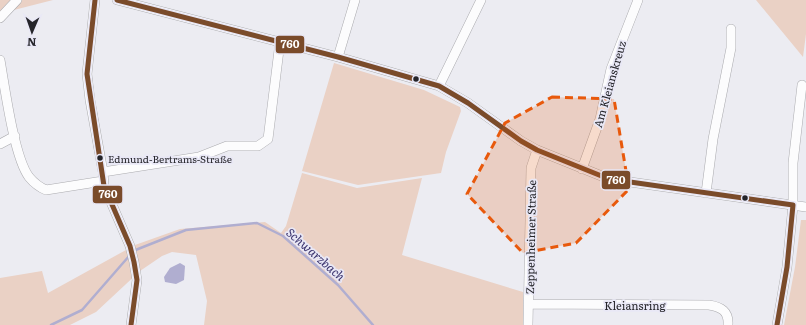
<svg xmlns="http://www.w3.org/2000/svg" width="806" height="325" viewBox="0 0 806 325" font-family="Literata,serif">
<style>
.green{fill:#ead1c5}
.water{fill:#b0aed0}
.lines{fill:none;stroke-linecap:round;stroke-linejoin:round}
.stream{stroke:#b0aed0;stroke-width:2.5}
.street-casing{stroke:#ababaf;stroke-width:10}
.street{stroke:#fcfcfd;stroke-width:9}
.bus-1-casing{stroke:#e9e8f6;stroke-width:8}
.bus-1{stroke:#7a4b2a;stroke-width:5}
.marked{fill:#e8590c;fill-opacity:0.2;stroke:#e8590c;stroke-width:3;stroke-dasharray:8 5;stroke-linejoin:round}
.bus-dot{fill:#25252a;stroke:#e9e8f6;stroke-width:1.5}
.labels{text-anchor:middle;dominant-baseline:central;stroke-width:3.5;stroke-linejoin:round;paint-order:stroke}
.bus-label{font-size:10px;fill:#25252a;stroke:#e9e8f6;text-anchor:start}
.street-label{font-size:11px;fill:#25252a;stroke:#e9e8f6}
.water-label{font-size:12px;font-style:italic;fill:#3c346e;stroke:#e9e8f6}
.line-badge{stroke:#e9e8f6;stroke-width:1.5}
.badge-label{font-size:11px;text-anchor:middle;font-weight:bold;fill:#fff}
</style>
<rect width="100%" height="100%" fill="#ececf2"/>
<path class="green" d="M 0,0 L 12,0 L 0,13 Z
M 19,0 L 53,0 L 10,11 Z
M 756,0 L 806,0 L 806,34 L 803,57 Z
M 334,63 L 424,90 L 460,107 L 461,111 L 446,152 L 441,173 L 358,185 L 302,171 Z
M 302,173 L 357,188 L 422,178 L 402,255 L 523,292 L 523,325 L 204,325 L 207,301 L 196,255 L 172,252 L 162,256 L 140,271 L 96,312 L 70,325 L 0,325 L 0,278 L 42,271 L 48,293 L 135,245 L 180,229 L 265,222 L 281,233 L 286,226 Z
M 801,220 L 806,220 L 806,325 L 784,325 L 795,267 Z"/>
<path class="water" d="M 180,263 L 185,266 L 184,280 L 176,284 L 165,282 L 164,277 L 170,268 Z"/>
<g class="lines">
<path class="stream" d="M 133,251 L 186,230 L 257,223 L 283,236 L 338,285 L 373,325
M 51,325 L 82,310 L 130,255"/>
<g class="street-casing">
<path id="street" d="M 95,0 L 87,74 L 90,100 L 103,172 L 104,186 L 130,246 L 134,262 L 137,280 L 131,325
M 117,0 L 338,57 L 439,86 L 468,103 L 521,141 L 537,150 L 609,179 L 806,207
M 0,18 L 17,0
M 338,57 L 355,0
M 0,60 C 5,88 14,157 29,177 C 34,183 39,187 46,190 L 103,181
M 439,86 L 481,0
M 0,144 L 15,136
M 582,169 L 600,119 L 611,69 L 638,0
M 103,172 L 199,157 L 227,146 L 258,146 L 268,139 L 280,42
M 706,193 L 713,139 L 731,48 L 731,29
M 529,304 L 709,305 C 721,307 729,311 728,325
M 528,325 L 531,168 L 537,150
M 777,325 L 787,267 L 793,205 L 793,163 L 802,85"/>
</g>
<use href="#street" class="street"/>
<g class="bus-1-casing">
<path id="bus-1" d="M 95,0 L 87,74 L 104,186 L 130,246 L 134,262 L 137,280 L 131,325
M 117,0 L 338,57 L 439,86 L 468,103 L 521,141 L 537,150 L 609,179 L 793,205
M 777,325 L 787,267 L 793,205"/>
</g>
<use href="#bus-1" class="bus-1"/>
</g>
<path class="marked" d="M 552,97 L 614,99 L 629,189 L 576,243 L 523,253 L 467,194 L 505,123 Z"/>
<g class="bus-dot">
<circle cx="416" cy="79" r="3.5"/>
<circle cx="100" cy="158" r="3.5"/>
<circle cx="745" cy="198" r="3.5"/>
</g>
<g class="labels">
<g class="bus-label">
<text x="108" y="158">Edmund-Bertrams-Straße</text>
</g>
<g class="street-label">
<text transform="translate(609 84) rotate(-74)">Am Kleianskreuz</text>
<text transform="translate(530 237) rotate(-89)">Zeppenheimer Straße</text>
<text x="635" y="305">Kleiansring</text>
</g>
<g class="water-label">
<text transform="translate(316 254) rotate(41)">Schwarzbach</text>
</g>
</g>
<g class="line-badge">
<rect x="275" y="35" width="30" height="19" rx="4" fill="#7a4b2a"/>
<rect x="601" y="170" width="30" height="20" rx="4" fill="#7a4b2a"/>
<rect x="92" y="185" width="31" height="19" rx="4" fill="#7a4b2a"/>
</g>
<g class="badge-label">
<text x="290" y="48">760</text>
<text x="616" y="184">760</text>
<text x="108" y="198">760</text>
</g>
<g transform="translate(32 32) rotate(182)" stroke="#e9e8f6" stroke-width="3" paint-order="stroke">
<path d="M0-3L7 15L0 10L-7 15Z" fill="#25252a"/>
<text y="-6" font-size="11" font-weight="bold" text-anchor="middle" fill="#25252a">N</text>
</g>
</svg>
